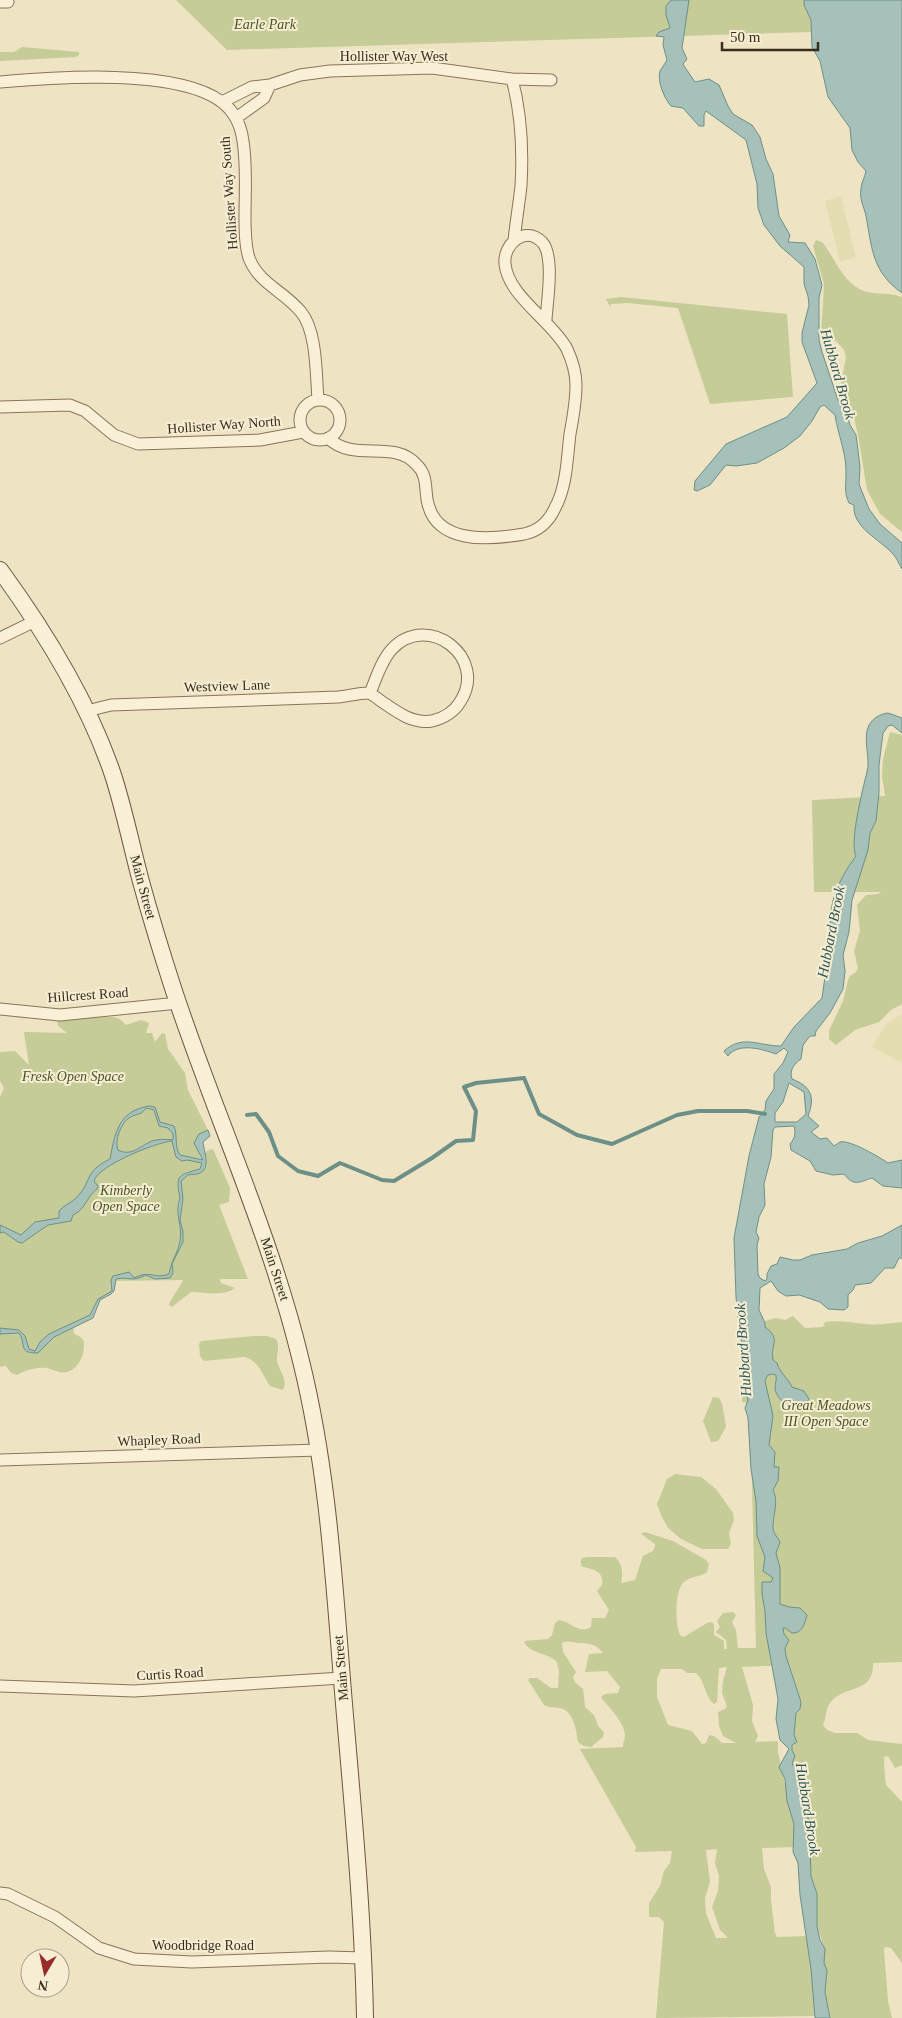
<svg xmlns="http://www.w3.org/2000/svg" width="902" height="2018" viewBox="0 0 902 2018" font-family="'Times New Roman',serif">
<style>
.farmland{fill:#e4ddb1}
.green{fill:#c5cc97;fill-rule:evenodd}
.water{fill:#a6c1ba;stroke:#6c9088;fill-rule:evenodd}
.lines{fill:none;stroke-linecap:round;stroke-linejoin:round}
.stream{stroke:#6c9088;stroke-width:4}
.minor-casing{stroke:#89745a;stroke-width:13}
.secondary-casing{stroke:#6b553d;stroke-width:18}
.minor{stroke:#f9f0d7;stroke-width:11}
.secondary{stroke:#f9f0d7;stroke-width:16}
.labels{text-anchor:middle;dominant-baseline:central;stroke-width:4;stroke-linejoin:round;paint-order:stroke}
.park-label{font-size:14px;font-style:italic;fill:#485525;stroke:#f6edd3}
.street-label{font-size:14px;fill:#392c1e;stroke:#f6edd3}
.water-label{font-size:15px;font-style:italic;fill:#2d5857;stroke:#f6edd3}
</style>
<rect width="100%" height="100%" fill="#eee3c3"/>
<path class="farmland" d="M 841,196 L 856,257 L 840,262 L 825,201 Z
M 902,1014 L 902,1063 L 872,1047 L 886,1024 Z"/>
<path class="green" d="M 176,0 L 804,0 L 804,5 L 811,20 L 811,32 L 227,50 Z
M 22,47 L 79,52 L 79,55 L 76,57 L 0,61 L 0,52 L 14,52 Z
M 816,240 L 822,242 C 836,259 843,285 867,292 C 879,295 889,292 902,297 L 902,532 L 880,514 L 867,490 L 858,435 L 853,414 L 841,383 L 846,357 L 844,350 L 836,341 L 821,337 L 824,284 L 813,246 Z
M 621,297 L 787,314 L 793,397 L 710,404 L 678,308 L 628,303 L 611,304 L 610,307 L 606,299 Z
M 890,732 L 902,735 L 902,1004 L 891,1010 L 879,1022 L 855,1030 L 836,1045 L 829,1039 L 829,1031 L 843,1001 L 848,980 L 850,976 L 856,972 L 858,968 L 854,951 L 860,931 L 857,905 L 866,895 L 878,894 L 881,892 L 814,892 L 812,800 L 885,796 L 882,776 L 883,759 Z
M 78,1017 L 114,1017 L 120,1019 L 126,1025 L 141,1020 L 149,1023 L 146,1033 L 152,1033 L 155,1042 L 162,1033 L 165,1034 L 168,1049 L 185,1073 L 188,1090 L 208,1130 L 199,1134 C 197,1145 197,1156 206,1163 L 204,1152 L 212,1149 L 214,1151 L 230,1188 L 229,1202 L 219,1205 L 248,1279 L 220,1279 L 221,1283 L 235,1288 C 223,1297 204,1292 191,1292 L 172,1307 L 169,1305 C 171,1298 179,1289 183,1280 L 111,1281 L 112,1291 L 98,1299 L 90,1315 L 73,1324 L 74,1334 C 79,1336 84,1338 84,1344 C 84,1358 76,1375 59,1372 C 55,1371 51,1369 47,1368 C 37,1367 25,1370 17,1375 L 11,1373 L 6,1366 L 0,1367 L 0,1097 L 4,1088 L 0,1081 L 0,1052 L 15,1051 L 29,1065 L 24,1032 L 67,1033 L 58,1026 L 57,1020 Z
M 793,1316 L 805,1328 L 823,1327 L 825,1322 C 838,1320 853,1323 865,1324 C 877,1326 890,1323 902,1322 L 902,1662 L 873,1663 C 874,1695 844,1684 830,1703 C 826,1708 826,1719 823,1725 L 827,1730 L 835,1733 L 857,1733 L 868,1740 L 902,1744 L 902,1765 L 895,1768 L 888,1756 L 884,1757 C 884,1762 885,1780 886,1785 L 902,1802 L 902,1963 L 891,1948 L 885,1947 L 884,1950 L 888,2001 L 892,2018 L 830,2018 L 825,1992 L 827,1970 L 824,1964 L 824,1947 L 817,1926 L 817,1894 L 811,1876 L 810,1844 L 812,1832 L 809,1826 L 802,1797 L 800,1775 L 792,1764 L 795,1756 L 792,1749 L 793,1744 L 795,1743 L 794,1735 L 796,1713 C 807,1704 792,1677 788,1665 L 742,1667 L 753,1705 L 752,1721 L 758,1736 L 755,1742 L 778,1741 L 778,1752 L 793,1820 L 797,1847 L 762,1848 L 764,1869 L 771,1887 L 771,1900 L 775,1933 L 777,1937 L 808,1936 L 813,1969 L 816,2016 L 656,2018 L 664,1922 L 659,1917 L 649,1917 L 649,1903 L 660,1886 L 664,1871 L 670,1863 L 672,1851 L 635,1852 L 636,1847 L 580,1749 L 623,1747 C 623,1742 625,1739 625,1735 C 624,1721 608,1707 601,1697 L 605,1694 L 618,1693 L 620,1687 L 607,1671 L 585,1672 L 589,1654 L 603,1653 C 597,1644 589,1643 578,1643 C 572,1642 568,1640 562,1643 L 563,1652 L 576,1672 L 573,1677 L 575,1682 L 583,1689 L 585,1707 L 594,1715 L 598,1726 L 604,1732 L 603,1737 L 591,1747 L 584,1746 L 578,1742 C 576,1730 574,1711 560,1708 C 554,1707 550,1708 544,1705 L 528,1680 L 530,1678 L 537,1678 L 551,1688 L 558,1688 L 559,1672 L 557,1662 C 549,1653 527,1653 524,1641 L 548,1639 L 552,1635 L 555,1623 L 559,1620 C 571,1621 578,1635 591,1627 L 592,1618 L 605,1618 L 609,1610 L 597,1591 L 602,1585 C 604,1570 593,1570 581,1566 L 581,1559 L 586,1557 L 615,1557 C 623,1564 623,1574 621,1583 L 635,1580 L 643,1556 C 649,1552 655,1553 655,1544 L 641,1534 L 645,1532 L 673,1541 L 706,1560 L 709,1564 L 707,1572 C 701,1577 692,1576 685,1581 C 674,1589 675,1624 680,1635 L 684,1637 L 707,1623 L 712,1622 L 714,1625 L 714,1635 L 724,1641 L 724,1649 L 727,1649 L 726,1640 L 716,1632 L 720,1627 L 717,1621 L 723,1613 L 733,1612 L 736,1615 L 732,1622 L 736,1630 L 738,1648 L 756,1648 L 750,1403 L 742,1402 L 742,1332 L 769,1330 L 765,1327 L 765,1321 L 776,1318 L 785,1320 ZM 727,1667 L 723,1681 L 722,1693 L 727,1706 L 725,1709 L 718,1712 L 719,1726 L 723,1736 L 736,1743 L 722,1743 L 714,1736 L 709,1735 L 706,1743 L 702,1744 L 692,1731 L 668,1725 L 657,1697 L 657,1679 L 661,1669 L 682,1669 L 687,1673 L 696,1673 C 706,1682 704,1696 714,1704 L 717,1702 L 719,1668 ZM 717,1849 L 715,1863 L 719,1876 L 718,1891 L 712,1907 L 720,1930 L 728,1938 L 716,1938 L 706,1913 L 705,1898 L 710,1882 L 706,1850 Z
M 254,1336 L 267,1336 L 276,1339 C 280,1346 277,1351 277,1359 C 277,1370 289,1378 283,1390 L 270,1386 C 262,1375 259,1360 244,1357 L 204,1361 L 200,1356 L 199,1344 L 201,1341 Z
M 713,1397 L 719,1398 L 722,1403 L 726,1427 L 718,1441 L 711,1442 L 703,1421 Z
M 675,1474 L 701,1477 L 716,1489 L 733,1513 L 734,1520 L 729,1533 L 731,1544 L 728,1549 L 702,1549 L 681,1539 L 668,1528 L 662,1517 L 657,1504 L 667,1479 Z"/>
<path class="water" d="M 671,0 L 689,0 L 682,48 L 687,59 L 683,64 L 684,66 L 695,82 L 709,79 L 719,85 L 728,106 L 733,114 L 752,125 L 760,137 L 766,159 L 773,174 L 779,216 L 790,235 L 788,242 L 805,243 L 815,259 L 822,285 L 819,298 L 819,340 L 822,352 L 839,403 L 847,413 L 850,425 L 856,435 L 860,467 L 859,484 L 869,509 L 880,524 L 902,543 L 902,569 C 899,564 897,559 894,555 C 880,539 852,528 854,505 L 849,503 C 844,493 846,485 846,475 C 847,454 838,435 835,415 L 824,405 L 820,407 L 812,421 L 800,436 L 784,448 L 757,463 L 736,466 L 726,465 L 710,485 L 697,491 L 694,490 L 695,481 L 726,444 L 787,417 L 817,383 L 802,342 L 802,333 L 809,305 L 808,296 L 804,284 L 804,267 L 780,246 L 764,225 L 758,208 L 757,184 L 746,140 L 706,111 L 704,115 L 704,126 L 699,126 L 683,108 L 671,106 C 664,98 657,81 660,71 C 662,67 665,64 667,60 L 663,45 L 664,37 L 656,36 L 659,32 L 670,28 L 666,15 L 666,6 Z
M 804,0 L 902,0 L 902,293 C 872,272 872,248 866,216 C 864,207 859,198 861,189 C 861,183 865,177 866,171 L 858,162 L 852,150 L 850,128 L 828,97 L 820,61 L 812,47 L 811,20 L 804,5 Z
M 888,713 L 902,718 L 902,733 L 892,725 L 888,726 L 883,733 L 879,765 L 879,793 L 876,821 L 870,833 L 868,850 L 852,900 L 849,932 L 843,955 L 845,971 L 843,989 L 830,1013 L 816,1031 L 815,1036 L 810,1036 L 803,1045 L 801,1059 C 794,1064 789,1070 792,1079 C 810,1086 816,1096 808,1116 L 819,1126 L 811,1132 L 820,1139 L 827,1138 L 834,1146 C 836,1145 838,1143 840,1142 C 849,1139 881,1158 888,1163 L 902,1160 L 902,1188 L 883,1186 L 872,1178 C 859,1182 854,1187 844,1174 L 833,1175 L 816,1171 L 810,1161 L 791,1150 L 790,1144 C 795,1138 796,1134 794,1126 L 775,1127 L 773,1130 L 771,1157 L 764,1184 L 765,1205 L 759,1217 L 756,1232 L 759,1238 L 757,1245 L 758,1274 L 760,1278 L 765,1281 L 767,1279 L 767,1274 L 771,1266 L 777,1264 L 780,1257 L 793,1260 L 800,1260 L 812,1255 L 847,1249 L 858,1243 L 882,1236 L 902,1225 L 902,1258 L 899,1258 L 894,1268 L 885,1268 L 871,1283 L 855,1285 L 853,1290 L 848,1295 L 848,1307 L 844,1310 L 828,1309 L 820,1302 L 799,1295 L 786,1296 L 778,1291 L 771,1281 L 760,1288 L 759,1310 L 765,1323 L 765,1327 C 782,1339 770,1345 773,1360 L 777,1363 C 779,1372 788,1378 792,1387 L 804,1391 L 809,1399 L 801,1409 C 791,1411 776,1399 775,1388 C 775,1383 777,1380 776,1375 L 771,1374 L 767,1376 L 765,1381 L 773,1416 L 769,1445 L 775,1452 L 774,1467 L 779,1467 L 778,1481 L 773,1490 C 779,1501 773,1515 773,1527 C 773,1534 778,1537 780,1542 L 776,1553 L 780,1568 L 780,1604 L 789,1607 L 800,1608 L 807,1615 C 805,1623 802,1634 792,1633 L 785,1628 L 783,1628 L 784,1634 L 789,1640 L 785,1648 L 786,1656 L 801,1702 L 800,1709 L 796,1713 L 794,1735 L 797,1742 L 792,1745 L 792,1750 L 795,1756 L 792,1764 L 799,1772 L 802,1797 L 813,1835 L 810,1845 L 811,1876 L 817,1894 L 817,1926 L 820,1940 L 825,1949 L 824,1963 L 827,1970 L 825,1992 L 830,2018 L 815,2018 L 811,1969 L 800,1895 L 798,1863 L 793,1852 L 794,1824 L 787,1801 L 785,1779 L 779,1767 L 789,1749 L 780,1740 L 776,1719 L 778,1699 L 766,1633 L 765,1611 L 762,1594 L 762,1582 L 771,1582 L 773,1578 L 763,1571 L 765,1557 L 757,1536 L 756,1501 L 751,1469 L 748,1418 L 745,1408 L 748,1400 L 744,1387 L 745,1358 L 741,1339 L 742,1324 L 738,1317 L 736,1297 L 734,1238 L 749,1156 L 759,1117 L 765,1110 L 766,1101 L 774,1089 L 774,1074 L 783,1063 L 788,1052 L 784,1048 L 776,1054 C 762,1049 738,1042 728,1056 L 724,1051 C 743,1034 758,1046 781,1046 L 794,1027 L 822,998 L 831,934 C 827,904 839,879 856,856 C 849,843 863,788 867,772 C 871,758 862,739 869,725 C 873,718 880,714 888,713 ZM 789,1083 L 804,1092 L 806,1114 L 797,1122 L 775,1122 L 775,1113 L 783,1102 Z
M 149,1106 L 155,1107 L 160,1122 L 174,1126 C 178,1136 174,1147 180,1155 L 203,1160 L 194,1143 L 199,1134 L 208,1130 L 210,1136 L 203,1142 C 204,1152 211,1168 200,1173 C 196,1175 192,1174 188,1175 L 181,1181 L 183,1199 L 180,1220 L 183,1231 L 183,1242 L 172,1264 L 173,1273 L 170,1278 L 155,1279 L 146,1275 C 130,1283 130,1276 116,1279 L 114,1291 L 111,1294 L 100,1300 L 93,1318 L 54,1337 L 38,1353 C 17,1353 27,1345 19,1333 L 0,1334 L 0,1328 L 19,1330 L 25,1336 L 29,1349 L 35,1351 L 40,1342 L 49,1334 L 90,1315 L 98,1299 L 112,1291 L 111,1280 L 113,1276 L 129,1272 L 134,1278 C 151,1269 154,1280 169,1274 C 171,1261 178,1253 180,1241 C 183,1225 174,1215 180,1198 C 175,1174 179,1175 200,1169 L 202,1163 L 187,1160 L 182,1161 L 176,1157 L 172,1141 C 157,1142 97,1166 94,1181 L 98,1186 L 97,1189 C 87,1196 85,1210 73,1215 L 71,1221 L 48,1225 L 22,1243 L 18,1242 L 4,1232 L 0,1233 L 0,1225 L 21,1235 L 35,1222 L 59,1218 L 59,1211 C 64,1205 71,1203 76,1198 C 93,1181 83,1172 110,1159 C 115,1133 118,1111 149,1106 ZM 146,1108 L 154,1110 L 159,1126 L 168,1128 L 173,1134 L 173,1140 C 166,1139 159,1139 152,1141 C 140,1146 131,1157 118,1150 C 114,1141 121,1123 129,1118 C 136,1113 141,1116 146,1108 Z"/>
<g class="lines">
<path class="stream" d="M 247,1115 L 256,1114 L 269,1132 L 278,1156 L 298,1171 L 318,1176 L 340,1163 L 382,1180 L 394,1181 L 432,1158 L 456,1141 L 473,1140 L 476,1111 L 464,1087 L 476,1083 L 524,1078 L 539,1114 L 577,1135 L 612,1144 L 677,1115 L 698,1111 L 747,1111 L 765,1114"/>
<g class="minor-casing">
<path id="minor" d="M 0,2 L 8,2
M 512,79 C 521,112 523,151 521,186 C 519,204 516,222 514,240
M 0,82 C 56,77 177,68 222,102 C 235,112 241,126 243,141 C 247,166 245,192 245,217 C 245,231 245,245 249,258 C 259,284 284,291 301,312 C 317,331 316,375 318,400
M 222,102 L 252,87 L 270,85 L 300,75 L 330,71 L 432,68 L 512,79 L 551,80
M 236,118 L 264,98 L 270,85
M300 420a20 20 0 1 1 40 0a20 20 0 1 1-40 0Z
M 0,407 L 70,405 L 85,411 L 114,435 L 138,444 L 260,440 L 303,432
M 328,438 C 354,463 393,439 416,464 C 427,474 425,486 427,499 C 434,545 489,540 524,534 C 539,531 549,521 555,508 C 567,486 567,458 570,434 C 573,418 576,402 576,385 C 576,373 572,360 567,349 C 552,321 508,296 505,264 C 503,244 525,225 542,242 C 555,256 547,302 546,320
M 0,638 L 35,621
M 87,711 L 111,705 L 338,697 C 348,696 359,693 368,693 C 372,694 377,698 381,701 C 397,712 412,724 432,721 C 444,718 454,712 460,702 C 489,658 428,611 392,649 C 381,661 376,679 370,693
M 0,1009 L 60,1015 L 178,1003
M 0,1460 L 319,1450
M 0,1686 L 134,1691 L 342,1678
M 0,1893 L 8,1894 L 55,1917 L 99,1948 L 134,1959 L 192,1962 L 329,1957 L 363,1958"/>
</g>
<g class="secondary-casing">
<path id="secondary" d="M 0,570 C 46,633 88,701 113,775 C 124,809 131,844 140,878 C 150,915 161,951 173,988 C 214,1113 270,1232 301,1361 C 328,1470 334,1581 343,1692 C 352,1800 363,1909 365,2018"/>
</g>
<use href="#minor" class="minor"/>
<use href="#secondary" class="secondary"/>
</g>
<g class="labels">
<g class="park-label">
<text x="265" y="24">Earle Park</text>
<text x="73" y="1076">Fresk Open Space</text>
<text x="126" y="1190">Kimberly<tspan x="126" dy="16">Open Space</tspan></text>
<text x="826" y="1405">Great Meadows<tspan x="826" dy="16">III Open Space</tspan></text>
</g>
<g class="street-label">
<text x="394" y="56">Hollister Way West</text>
<text transform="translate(229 193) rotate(-94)">Hollister Way South</text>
<text transform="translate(224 425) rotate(-4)">Hollister Way North</text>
<text transform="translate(227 686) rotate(-2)">Westview Lane</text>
<text transform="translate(143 887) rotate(75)">Main Street</text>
<text transform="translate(88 995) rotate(-4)">Hillcrest Road</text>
<text transform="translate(275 1269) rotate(72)">Main Street</text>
<text transform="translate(159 1440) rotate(-2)">Whapley Road</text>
<text transform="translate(341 1668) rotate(-95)">Main Street</text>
<text transform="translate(170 1674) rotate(-3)">Curtis Road</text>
<text x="203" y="1945">Woodbridge Road</text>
</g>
<g class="water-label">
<text transform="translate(838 374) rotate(74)">Hubbard Brook</text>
<text transform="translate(831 932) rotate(-79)">Hubbard Brook</text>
<text transform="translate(743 1350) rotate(-94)">Hubbard Brook</text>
<text transform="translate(808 1809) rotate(81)">Hubbard Brook</text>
</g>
</g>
<g transform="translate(45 1973) rotate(189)"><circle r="24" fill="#f6edd3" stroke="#aaa08b"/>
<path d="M0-4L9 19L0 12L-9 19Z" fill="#982c2a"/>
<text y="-8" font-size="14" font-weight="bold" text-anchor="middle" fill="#392c1e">N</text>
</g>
<path d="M722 42v8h96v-8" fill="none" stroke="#392c1e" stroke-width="2.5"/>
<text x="730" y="42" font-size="15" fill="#392c1e" stroke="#f6edd3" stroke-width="4" paint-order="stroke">50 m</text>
</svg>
